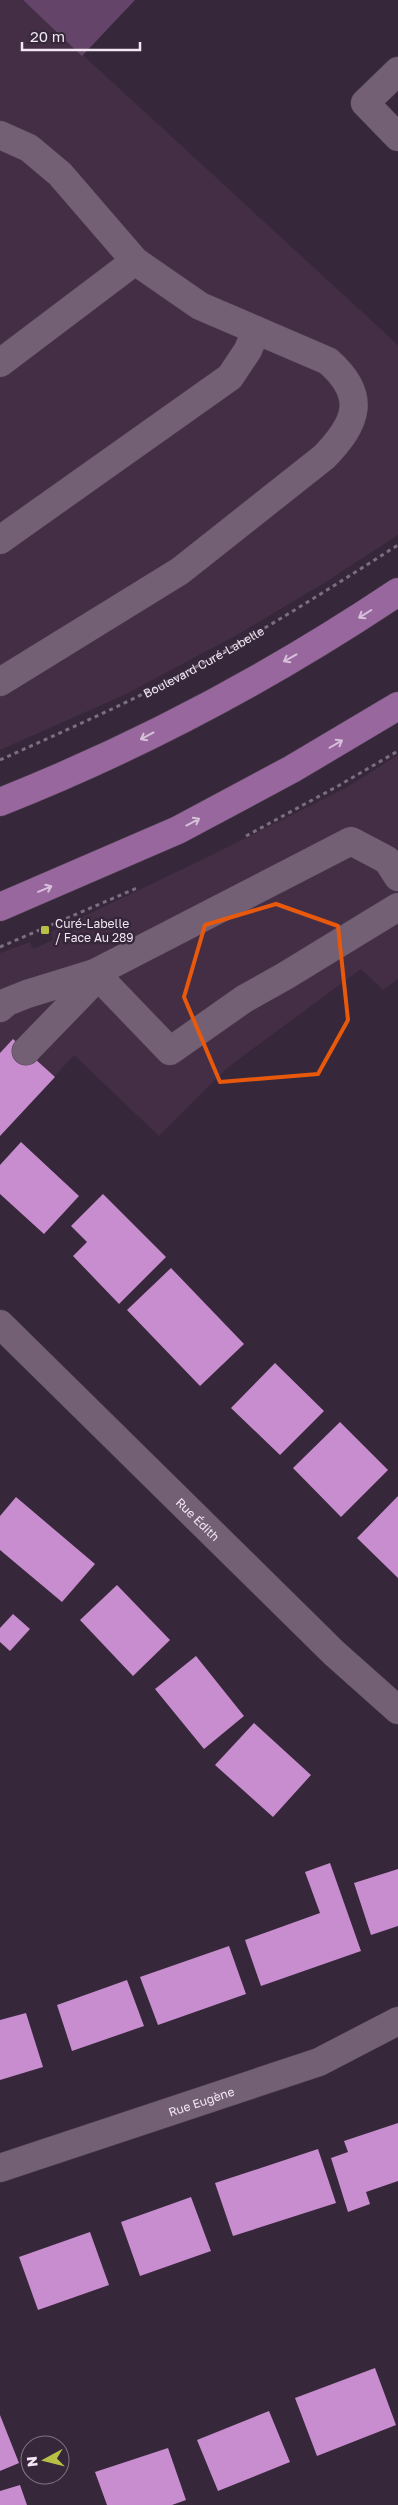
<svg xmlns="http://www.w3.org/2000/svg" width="398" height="2505" viewBox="0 0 398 2505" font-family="'Golos Text',sans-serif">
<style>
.built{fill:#432e46}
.green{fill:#654469}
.building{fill:#c78dce}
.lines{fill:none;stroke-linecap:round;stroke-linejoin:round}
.minor-casing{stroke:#514353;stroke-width:29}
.major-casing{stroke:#514353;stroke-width:29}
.path{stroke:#7c6e7f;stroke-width:3;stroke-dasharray:4 4;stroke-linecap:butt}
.minor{stroke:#736075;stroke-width:28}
.major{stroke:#97679e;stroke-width:28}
.oneway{stroke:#d7c1da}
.marked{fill:none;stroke:#e8590c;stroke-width:4;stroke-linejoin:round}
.poi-dot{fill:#b9c046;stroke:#37273a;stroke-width:2}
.labels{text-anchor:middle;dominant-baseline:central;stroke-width:5;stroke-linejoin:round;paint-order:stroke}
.street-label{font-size:12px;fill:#f2e7f3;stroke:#37273a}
.poi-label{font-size:12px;fill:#f2e7f3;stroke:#37273a;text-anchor:start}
</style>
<rect width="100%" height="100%" fill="#37273a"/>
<path class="built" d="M 0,0 L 23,0 L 398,345 L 398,535 L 324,583 L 235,636 L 124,695 L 0,750 Z
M 398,755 L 398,979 L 383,990 L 361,969 L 227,1068 L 159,1136 L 74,1055 L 0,1136 L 0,953 L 30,942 L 33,949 L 53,940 L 51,932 L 216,853 L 344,789 Z"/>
<path class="green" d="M 23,0 L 135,0 L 82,56 Z"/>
<path class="building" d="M 13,1039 L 55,1077 L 0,1136 L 0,1053 Z
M 21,1142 L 79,1196 L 44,1234 L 0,1194 L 0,1165 Z
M 103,1194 L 166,1257 L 119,1304 L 73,1256 L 87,1242 L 71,1226 Z
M 171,1268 L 244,1344 L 200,1386 L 127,1310 Z
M 275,1363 L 324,1411 L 280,1455 L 231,1408 Z
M 340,1422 L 388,1470 L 341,1517 L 293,1468 Z
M 398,1496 L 398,1578 L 357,1538 Z
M 16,1497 L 95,1564 L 62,1602 L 0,1550 L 0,1516 Z
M 117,1585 L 170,1640 L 133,1676 L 80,1620 Z
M 13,1614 L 30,1629 L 10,1651 L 0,1642 L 0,1628 Z
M 196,1656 L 244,1716 L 204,1749 L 155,1689 Z
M 254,1723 L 311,1775 L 273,1817 L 215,1765 Z
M 330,1863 L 361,1951 L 261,1986 L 245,1940 L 320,1913 L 305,1872 Z
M 398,1869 L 398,1926 L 371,1935 L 354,1883 Z
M 229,1946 L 246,1994 L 158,2025 L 140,1977 Z
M 127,1980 L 144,2026 L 72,2051 L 57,2005 Z
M 26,2013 L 43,2067 L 0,2080 L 0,2020 Z
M 398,2123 L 398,2181 L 366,2192 L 370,2204 L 348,2212 L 331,2158 L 348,2152 L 344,2141 Z
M 318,2149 L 336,2203 L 233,2236 L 215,2183 Z
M 191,2197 L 211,2251 L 140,2276 L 121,2222 Z
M 90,2232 L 109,2285 L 38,2310 L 19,2257 Z
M 375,2368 L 396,2425 L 317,2456 L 295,2398 Z
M 269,2411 L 290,2462 L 218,2491 L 197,2440 Z
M 0,2415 L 19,2463 L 0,2471 Z
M 168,2448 L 186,2500 L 172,2505 L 107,2505 L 95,2472 Z
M 20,2485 L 27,2505 L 0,2505 L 0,2491 Z"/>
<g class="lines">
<g class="minor-casing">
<g id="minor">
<path d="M 398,71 L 365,103 L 398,137"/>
<path d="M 0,135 L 29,148 L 60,174 L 135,261 L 200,306 L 328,361 C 368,396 357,423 324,457 L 180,571 L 0,682"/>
<path d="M 0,363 L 135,261"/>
<path d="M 0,540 L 230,377 L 248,350 L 256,330"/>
<path d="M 0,1008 L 7,1002 L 27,994 L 95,973 L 351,841 L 387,860 L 398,877"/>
<path d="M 26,1051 L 90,985 L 95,973 L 170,1051 L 244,999 L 285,976 L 398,907"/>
<path id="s2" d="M 0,1324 L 334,1653 L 398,1710"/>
<path id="s3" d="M 0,2168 L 319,2062 L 398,2021"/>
</g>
</g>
<g class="major-casing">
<path id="major" d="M 0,802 C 139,747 274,675 398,592
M 0,907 L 178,830 L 292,769 L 398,706"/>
</g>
<g class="path">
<path id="s1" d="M 0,760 C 75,726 151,693 223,652 C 282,619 340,582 398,545"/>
<path d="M 246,836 L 338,786 L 398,751"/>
<path d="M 0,947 L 137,888"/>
</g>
<use href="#minor" class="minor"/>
<use href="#major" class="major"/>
</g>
<defs><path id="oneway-shaft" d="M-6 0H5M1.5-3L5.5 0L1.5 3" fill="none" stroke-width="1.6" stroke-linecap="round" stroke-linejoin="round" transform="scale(1.25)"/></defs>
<g class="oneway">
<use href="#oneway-shaft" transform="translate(365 614) rotate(148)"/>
<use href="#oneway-shaft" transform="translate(290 658) rotate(151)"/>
<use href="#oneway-shaft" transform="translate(147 736) rotate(152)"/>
<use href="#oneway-shaft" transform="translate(336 744) rotate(-30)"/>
<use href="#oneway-shaft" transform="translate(193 822) rotate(-28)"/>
<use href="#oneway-shaft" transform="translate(45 889) rotate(-23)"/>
</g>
<path class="marked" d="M 276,904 L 338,926 L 348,1020 L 318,1074 L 220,1082 L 184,997 L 205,925 Z"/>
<rect class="poi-dot" x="40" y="925" width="10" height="10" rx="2.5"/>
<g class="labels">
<g class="street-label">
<text stroke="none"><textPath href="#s1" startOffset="226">Boulevard Curé-Labelle</textPath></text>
<text stroke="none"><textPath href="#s2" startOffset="278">Rue Édith</textPath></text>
<text stroke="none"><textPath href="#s3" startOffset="212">Rue Eugène</textPath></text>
</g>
<g class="poi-label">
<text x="55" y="923">Curé-Labelle<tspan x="55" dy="14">/ Face Au 289</tspan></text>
</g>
</g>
<g transform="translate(45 2460) rotate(263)"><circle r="24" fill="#37273a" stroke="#827484"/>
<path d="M0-4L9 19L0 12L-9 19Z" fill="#b9c046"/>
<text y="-8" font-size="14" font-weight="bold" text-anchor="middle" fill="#f2e7f3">N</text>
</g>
<path d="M22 42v8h118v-8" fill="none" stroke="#f2e7f3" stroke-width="2.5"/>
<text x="30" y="42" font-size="15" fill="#f2e7f3" stroke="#37273a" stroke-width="4" paint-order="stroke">20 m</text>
</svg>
